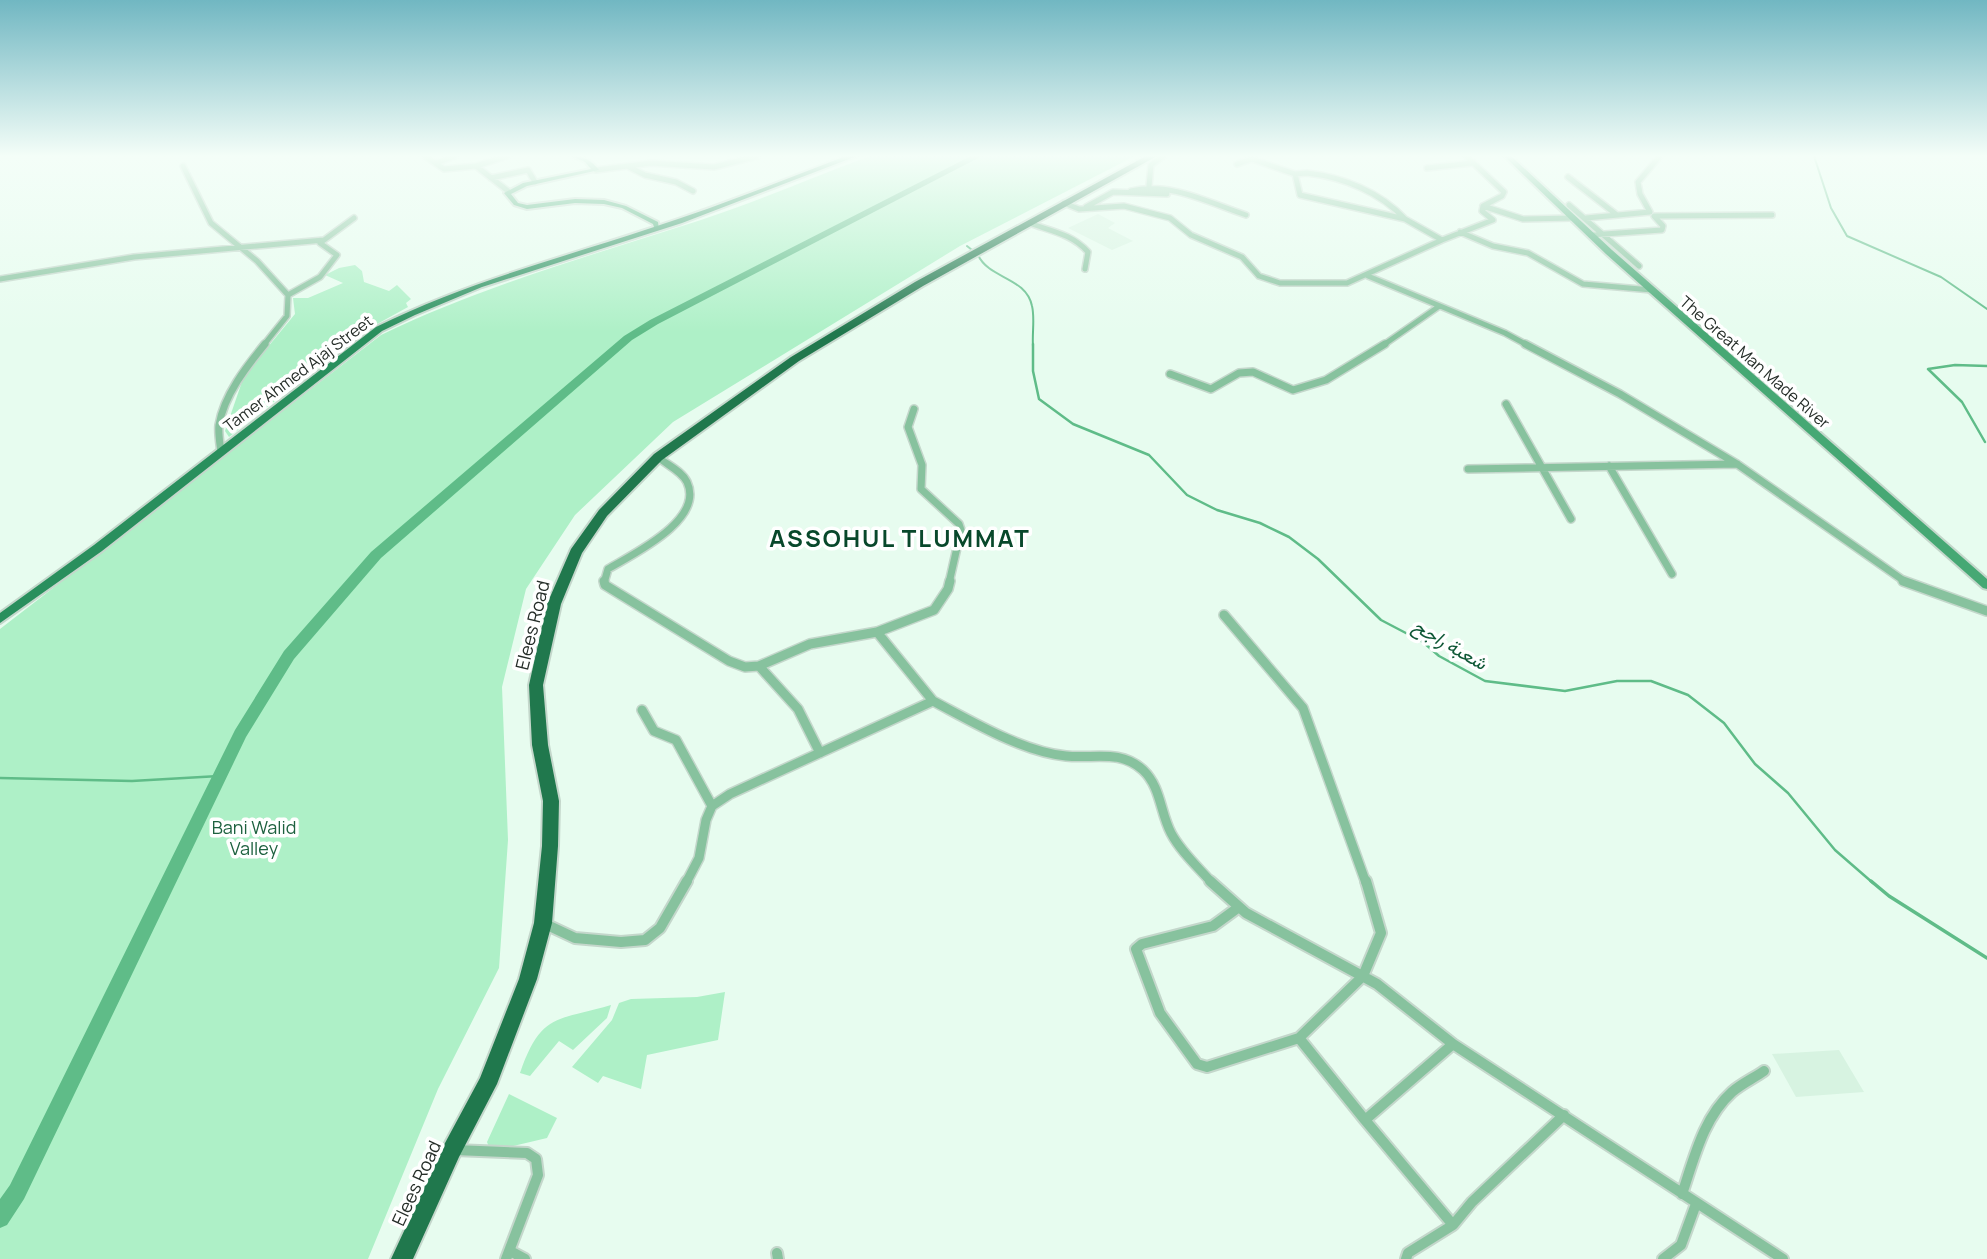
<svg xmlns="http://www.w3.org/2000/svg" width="1987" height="1259" viewBox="0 0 1987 1259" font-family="Manrope,Vazirmatn,sans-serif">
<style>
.built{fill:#d7f3e1}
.green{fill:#aef0c7}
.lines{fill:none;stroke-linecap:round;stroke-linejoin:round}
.stream-far2{stroke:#5fbc88;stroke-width:2}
.stream-far1{stroke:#5fbc88;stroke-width:2.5}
.stream{stroke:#5fbc88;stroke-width:3.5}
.river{fill:#5fbc88;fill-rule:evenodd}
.street-far3-casing{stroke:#c4d7cb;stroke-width:8}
.street-far2-casing{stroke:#c4d7cb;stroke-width:10}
.street-far1-casing{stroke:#c4d7cb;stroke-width:12}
.street-casing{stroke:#c4d7cb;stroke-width:14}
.secondary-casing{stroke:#c4d7cb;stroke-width:4}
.primary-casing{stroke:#c4d7cb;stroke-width:4}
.highway-casing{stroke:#c4d7cb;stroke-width:4}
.street-far3{stroke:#87c29e;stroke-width:5}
.street-far2{stroke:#87c29e;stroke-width:7}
.street-far1{stroke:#87c29e;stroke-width:9}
.street{stroke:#87c29e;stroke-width:10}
.secondary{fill:#46a874;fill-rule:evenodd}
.primary{fill:#298f5d;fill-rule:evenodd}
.highway{fill:#20784d;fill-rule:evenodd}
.labels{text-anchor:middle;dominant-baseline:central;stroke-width:7;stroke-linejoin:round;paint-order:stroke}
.far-street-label{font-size:16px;fill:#252d28;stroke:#fff}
.street-label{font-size:18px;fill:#252d28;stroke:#fff}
.park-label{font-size:18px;fill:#1d613f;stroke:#fff}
.water-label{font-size:19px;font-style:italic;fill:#0e5735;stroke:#fff}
.district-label{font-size:24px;font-weight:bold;letter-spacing:2px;fill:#08482b;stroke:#fff}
</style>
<rect width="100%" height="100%" fill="#e7fcef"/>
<path class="built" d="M 1098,214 L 1115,223 L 1108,228 L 1133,241 L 1112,250 L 1068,228 Z
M 1839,1050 L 1864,1092 L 1796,1097 L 1772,1054 Z"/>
<path class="green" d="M 870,156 L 1135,156 L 960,246 L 673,422 L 575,515 L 526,589 L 502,687 L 508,840 L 499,968 L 438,1089 L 368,1259 L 0,1259 L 0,629 L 381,335 C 484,285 593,255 701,220 C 758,201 814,177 870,156 Z
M 355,265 L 362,271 L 364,282 L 389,291 L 397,285 L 411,299 L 406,303 L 408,307 L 379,323 L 337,352 L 229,437 L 225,431 L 244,376 L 295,314 L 293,298 L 308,298 L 343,283 L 325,275 L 339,268 Z
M 725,992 L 718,1040 L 647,1055 L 641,1089 L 603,1076 L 598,1083 L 572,1067 L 612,1020 L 619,1003 L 631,999 L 697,997 Z
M 611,1005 L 607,1018 L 573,1050 L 559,1041 L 530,1076 L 520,1073 C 541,1013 556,1021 611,1005 Z
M 509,1094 L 557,1118 L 547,1138 L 509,1147 L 489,1147 L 487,1142 Z"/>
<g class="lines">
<path class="stream-far2" d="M 1814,156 L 1831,208 L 1847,236 L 1941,277 L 1987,309
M 967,246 L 972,250
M 978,255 C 989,279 1026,277 1032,306 C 1035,318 1032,333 1033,346"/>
<path class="stream-far1" d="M 1033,344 L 1033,371 L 1039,399 L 1073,424 L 1149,455 L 1187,495 L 1217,510 L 1260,523 L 1289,537 L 1318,559 L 1381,620 L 1423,642 L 1439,656 L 1485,681 L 1565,691 L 1617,681 L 1651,681 L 1688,695 L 1724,723 L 1755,764 L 1788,793 L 1835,850 L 1873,883
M 1985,442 L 1962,402 L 1928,369 L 1955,365 L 1987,366
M 0,778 L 132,781 L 219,776"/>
<path class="stream" d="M 1871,881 L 1889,896 L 1987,958"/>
<path class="river" d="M 971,156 L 982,156 L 658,324 L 632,340 L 381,558 L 294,659 L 246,737 L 24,1199 L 7,1225 L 0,1228 L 0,1199 L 10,1185 L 235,730 L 284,651 L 371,552 L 624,336 L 650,320 Z"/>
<g class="street-far3-casing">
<path id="street-far3" d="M 425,156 L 444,169 L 476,166 L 508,191
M 1466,156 L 1504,192 L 1502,196 L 1483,206
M 436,163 L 455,156
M 1237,164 L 1252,159 L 1295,174
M 183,166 L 211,223 L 257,261 L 288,295 L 287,316 L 263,346
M 476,166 L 507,156
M 629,167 L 645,175 L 676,182 L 693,191
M 1427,168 L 1472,163
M 596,170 L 651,163 L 714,167 L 757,156
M 1307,173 C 1343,177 1380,192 1405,219 L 1300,195 L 1295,174 Z
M 1568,177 L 1617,215
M 491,178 L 528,170 L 535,182
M 1149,186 L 1151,165 L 1163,156
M 1131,191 C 1168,181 1210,203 1246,215
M 1064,203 L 1079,209 L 1124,206 L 1170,218 L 1191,235 L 1242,257 L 1259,276 L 1280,283 L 1347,283 L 1442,240 L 1405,219
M 1569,205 L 1639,266
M 1483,206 L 1523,219 L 1573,218
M 1086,207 L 1113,192 L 1167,194
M 1586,218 L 1650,212 L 1640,194 L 1638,182 L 1660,156
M 1029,223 C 1051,231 1072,234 1088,252 L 1085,269
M 1460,232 L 1493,246 L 1528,253 L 1583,284 L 1652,290
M 1590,235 L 1662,230 L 1663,226 L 1654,216 L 1772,215
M 1442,240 L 1493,220 L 1482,211 L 1483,206
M 1368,276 L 1505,333 L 1529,346
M 0,279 L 134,257 L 324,240
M 288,295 L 320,277 L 337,255 L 320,243 L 354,218
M 1382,346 L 1438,307"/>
</g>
<g class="street-far2-casing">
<path id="street-far2" d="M 1525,344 L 1620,394 L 1737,464 L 1907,583
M 1170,374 L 1211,389 L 1239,373 L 1253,372 L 1293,390 L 1326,380 L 1385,344
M 1506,404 L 1571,519
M 914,409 L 908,427 L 922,465 L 921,489 L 959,524 L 961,530 L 949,583
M 221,452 C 220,444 218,433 219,425 C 224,395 247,366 265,344
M 1609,466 L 1672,574
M 1468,469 L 1737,464
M 604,583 L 608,569 C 633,554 705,520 687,482 C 682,471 667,465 658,457"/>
</g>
<g class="street-far1-casing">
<path id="street-far1" d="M 604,581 L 605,585 L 729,661 L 745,667 L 759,666 L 810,644 L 877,632 L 934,610 L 948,589 L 950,581
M 1903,581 L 1987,611
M 1224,615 L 1303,708 L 1366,883
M 877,632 L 933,701
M 759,666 L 798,709 L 820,753
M 642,710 L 654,731 L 676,740 L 712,806
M 686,883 L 699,858 L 706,820 L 712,806 L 730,794 L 933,701 C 971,721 1023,752 1066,756 C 1094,759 1120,749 1143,770 C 1161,787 1160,812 1171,833 C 1181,852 1198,867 1212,883"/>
</g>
<g class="street-casing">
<path id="street" d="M 1210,881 L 1246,913 L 1377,984 L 1453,1044 L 1783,1259
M 1239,907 L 1213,926 L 1142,944 L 1136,949 L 1160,1013 L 1197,1064 L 1207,1067 L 1299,1038 L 1363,976 L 1381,933 L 1366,881
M 543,923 L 575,938 L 621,942 L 645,940 L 660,928 L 687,881
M 1299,1038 L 1365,1120
M 1453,1044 L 1365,1120 L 1453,1225 L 1472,1202 L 1564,1115
M 455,1150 L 527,1153 L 536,1159 L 538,1175 L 506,1259
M 1682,1194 C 1694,1159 1703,1118 1732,1092 C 1741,1084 1754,1078 1764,1071
M 510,1251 L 525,1259
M 777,1253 L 778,1259
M 1406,1259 L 1408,1253 L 1453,1225
M 1663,1259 L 1681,1245 L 1696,1204"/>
</g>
<g class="secondary-casing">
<path id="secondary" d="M 571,156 C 584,156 591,160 599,170 L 527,186 L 511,194 L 518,203 L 527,205 L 575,199 L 604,200 L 626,206 L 658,222 L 659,230 L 655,230 L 653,224 L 622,208 L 604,204 L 575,203 L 527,209 L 514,205 L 504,193 L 523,183 L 591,169 L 585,162 Z
M 1504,156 L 1511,156 L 1612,250 L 1987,579 L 1987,589 L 1983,588 L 1606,254 Z"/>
</g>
<g class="primary-casing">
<path id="primary" d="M 846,156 L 857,156 L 682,223 L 482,287 L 415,315 L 382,331 L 102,551 L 0,623 L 0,613 L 94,545 L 376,327 C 464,283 558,259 651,228 C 717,207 781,181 846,156 Z"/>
</g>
<g class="highway-casing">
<path id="highway" d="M 1146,156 L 1157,156 L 923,286 L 799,361 L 662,460 L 607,516 L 582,553 L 561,604 L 543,685 L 548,745 L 559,801 L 558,846 L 552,923 L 537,979 L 497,1084 L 459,1157 L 413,1259 L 391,1259 L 445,1143 L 480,1078 L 519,979 L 534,923 L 542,846 L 543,801 L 532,745 L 529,685 L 547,604 L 571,549 L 599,510 L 654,454 L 791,357 L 915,282 Z"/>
</g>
<use href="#street-far3" class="street-far3"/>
<use href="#street-far2" class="street-far2"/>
<use href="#street-far1" class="street-far1"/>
<use href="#street" class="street"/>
<use href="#secondary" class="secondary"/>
<use href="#primary" class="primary"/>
<use href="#highway" class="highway"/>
</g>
<linearGradient id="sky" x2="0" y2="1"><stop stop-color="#71b7c2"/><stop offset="0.47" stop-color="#f4fef8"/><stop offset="1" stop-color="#f4fef8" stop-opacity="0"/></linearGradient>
<rect width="1987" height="332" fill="url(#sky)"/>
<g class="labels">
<g class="far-street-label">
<text transform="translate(1755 362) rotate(41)">The Great Man Made River</text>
<text transform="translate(298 373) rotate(-37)">Tamer Ahmed Ajaj Street</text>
</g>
<g class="street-label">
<text transform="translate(532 625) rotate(-76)">Elees Road</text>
<text transform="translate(416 1183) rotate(-65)">Elees Road</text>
</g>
<g class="park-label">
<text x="254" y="827">Bani Walid<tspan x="254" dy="21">Valley</tspan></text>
</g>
<g class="water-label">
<text transform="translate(1450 644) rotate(30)">شعبة راجح</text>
</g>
<g class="district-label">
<text x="900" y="537">ASSOHUL TLUMMAT</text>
</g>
</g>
</svg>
